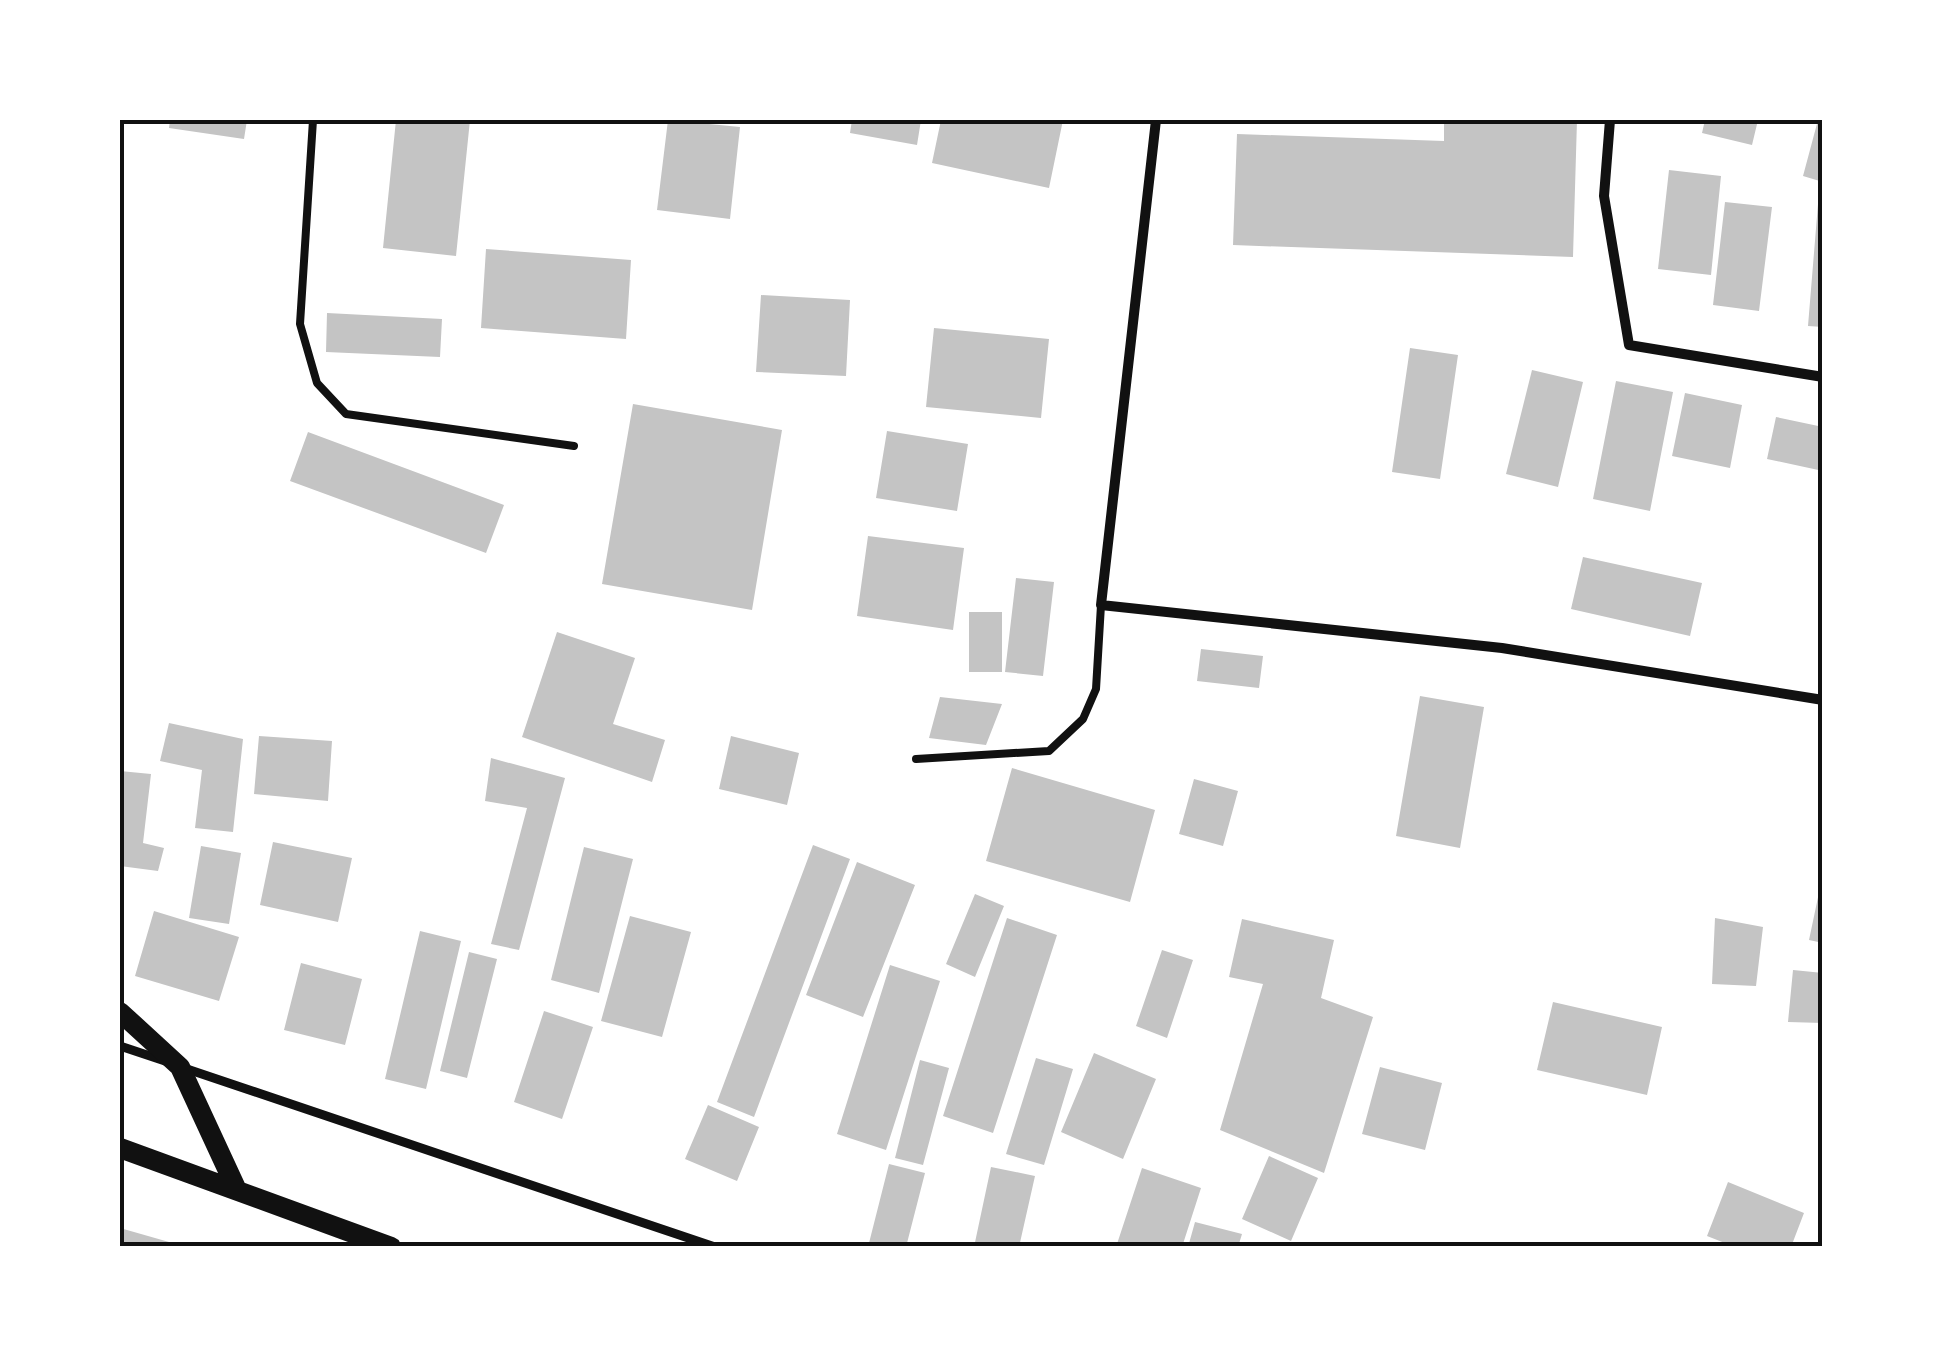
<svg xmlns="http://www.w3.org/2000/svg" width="1943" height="1367" viewBox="0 0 1943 1367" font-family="'Playfair Display',serif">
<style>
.building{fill:#c4c4c4}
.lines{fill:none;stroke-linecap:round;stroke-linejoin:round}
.service{stroke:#111;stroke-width:8}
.pedestrian{stroke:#111;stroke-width:9}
.minor{stroke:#111;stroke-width:10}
.secondary{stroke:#111;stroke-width:20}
.neatline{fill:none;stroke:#111;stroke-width:4}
</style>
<rect width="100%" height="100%" fill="#fff"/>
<path class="building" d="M 170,120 L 247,120 L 244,139 L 169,128 Z
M 396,120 L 470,120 L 456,256 L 383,248 Z
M 668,120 L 740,127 L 730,219 L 657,210 Z
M 852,120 L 921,120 L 917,145 L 850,133 Z
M 941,120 L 1063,120 L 1049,188 L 932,163 Z
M 1444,120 L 1577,120 L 1573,257 L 1233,245 L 1237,134 L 1444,141 Z
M 1705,120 L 1758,120 L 1752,145 L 1702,133 Z
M 1818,120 L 1823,120 L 1823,182 L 1803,176 Z
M 1669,170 L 1721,176 L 1711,275 L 1658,269 Z
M 1725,202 L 1772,207 L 1759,311 L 1713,305 Z
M 1818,204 L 1823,204 L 1823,327 L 1808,326 Z
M 486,249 L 631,260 L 626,339 L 481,328 Z
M 761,295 L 850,300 L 846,376 L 756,372 Z
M 327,313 L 442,319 L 440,357 L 326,352 Z
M 934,328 L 1049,339 L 1041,418 L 926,407 Z
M 1410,348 L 1458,355 L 1440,479 L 1392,472 Z
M 1532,370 L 1583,382 L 1558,487 L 1506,474 Z
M 1616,381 L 1673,392 L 1650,511 L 1593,499 Z
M 1685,393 L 1742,405 L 1730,468 L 1672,456 Z
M 633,404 L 782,430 L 752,610 L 602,584 Z
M 1776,417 L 1823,427 L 1823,471 L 1767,459 Z
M 887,431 L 968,444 L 957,511 L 876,498 Z
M 308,432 L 504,505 L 486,553 L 290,481 Z
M 868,536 L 964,548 L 953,630 L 857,616 Z
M 1583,557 L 1702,583 L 1690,636 L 1571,609 Z
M 1016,578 L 1054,582 L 1043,676 L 1005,672 Z
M 969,612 L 1002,612 L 1002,672 L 969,672 Z
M 557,632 L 635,658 L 613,724 L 665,740 L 652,782 L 522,737 Z
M 1201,649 L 1263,656 L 1259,688 L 1197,681 Z
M 1420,696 L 1484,707 L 1460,848 L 1396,836 Z
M 940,697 L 1002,704 L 986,745 L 929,738 Z
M 169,723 L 243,739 L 233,832 L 195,828 L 202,770 L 160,761 Z
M 259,736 L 332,741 L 328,801 L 254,794 Z
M 731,736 L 799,753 L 787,805 L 719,789 Z
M 491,758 L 565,778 L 519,950 L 491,944 L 527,808 L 485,801 Z
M 1012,768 L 1155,810 L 1130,902 L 986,861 Z
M 120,771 L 151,774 L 143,843 L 164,848 L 158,871 L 120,866 Z
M 1194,779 L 1238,791 L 1223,846 L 1179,834 Z
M 273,842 L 352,858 L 338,922 L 260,905 Z
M 813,845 L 850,859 L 754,1117 L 717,1102 Z
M 201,846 L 241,853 L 229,924 L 189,918 Z
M 584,847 L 633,859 L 599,993 L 551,980 Z
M 857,862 L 915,885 L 863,1017 L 806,995 Z
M 1821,883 L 1823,883 L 1823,943 L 1809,940 Z
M 975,894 L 1004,906 L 975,977 L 946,964 Z
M 154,911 L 239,937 L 219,1001 L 135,976 Z
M 630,916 L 691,932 L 662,1037 L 601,1021 Z
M 1007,918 L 1057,935 L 993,1133 L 943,1116 Z
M 1715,918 L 1763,927 L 1756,986 L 1712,984 Z
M 1242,919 L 1334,940 L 1321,998 L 1373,1017 L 1324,1173 L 1220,1130 L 1263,984 L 1229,977 Z
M 420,931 L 461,941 L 426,1089 L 385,1079 Z
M 1162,950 L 1193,960 L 1167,1038 L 1136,1026 Z
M 469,952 L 497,959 L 467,1078 L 440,1071 Z
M 301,963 L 362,979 L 345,1045 L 284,1030 Z
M 890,965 L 940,981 L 886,1150 L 837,1134 Z
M 1793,970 L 1823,973 L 1823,1023 L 1788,1022 Z
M 1553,1002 L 1662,1027 L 1647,1095 L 1537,1070 Z
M 544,1011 L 593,1027 L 562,1119 L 514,1102 Z
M 1094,1053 L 1156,1079 L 1123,1159 L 1061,1132 Z
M 1036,1058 L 1073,1069 L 1044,1165 L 1006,1154 Z
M 920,1060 L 949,1068 L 923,1165 L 895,1158 Z
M 1380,1067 L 1442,1083 L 1425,1150 L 1362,1134 Z
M 708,1105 L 759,1127 L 737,1181 L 685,1159 Z
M 1269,1156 L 1318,1178 L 1291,1241 L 1242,1219 Z
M 889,1164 L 925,1173 L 906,1247 L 868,1247 Z
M 991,1167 L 1035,1176 L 1019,1247 L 974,1247 Z
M 1142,1168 L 1201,1188 L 1182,1247 L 1116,1247 Z
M 1728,1182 L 1804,1213 L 1791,1247 L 1735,1247 L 1707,1236 Z
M 1195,1222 L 1242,1234 L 1238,1247 L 1188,1247 Z
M 120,1228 L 183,1246 L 183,1247 L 120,1247 Z"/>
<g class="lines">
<path class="service" d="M 313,120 L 300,324 L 317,383 L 346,414 L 574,446
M 916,759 L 1049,751 L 1083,719 L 1096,689 L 1101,605"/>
<path class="pedestrian" d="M 120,1046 L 165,1061
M 184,1068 L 715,1247"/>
<path class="minor" d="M 1156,120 L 1101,605 L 1502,648 L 1823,700
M 1610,120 L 1604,196 L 1629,345 L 1823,377"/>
<path class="secondary" d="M 120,1012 L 180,1067 L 236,1188
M 120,1148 L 391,1247"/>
</g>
<rect width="1943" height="1367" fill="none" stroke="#ffffff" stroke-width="245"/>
<rect x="122" y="122" width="1698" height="1122" class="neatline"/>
</svg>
